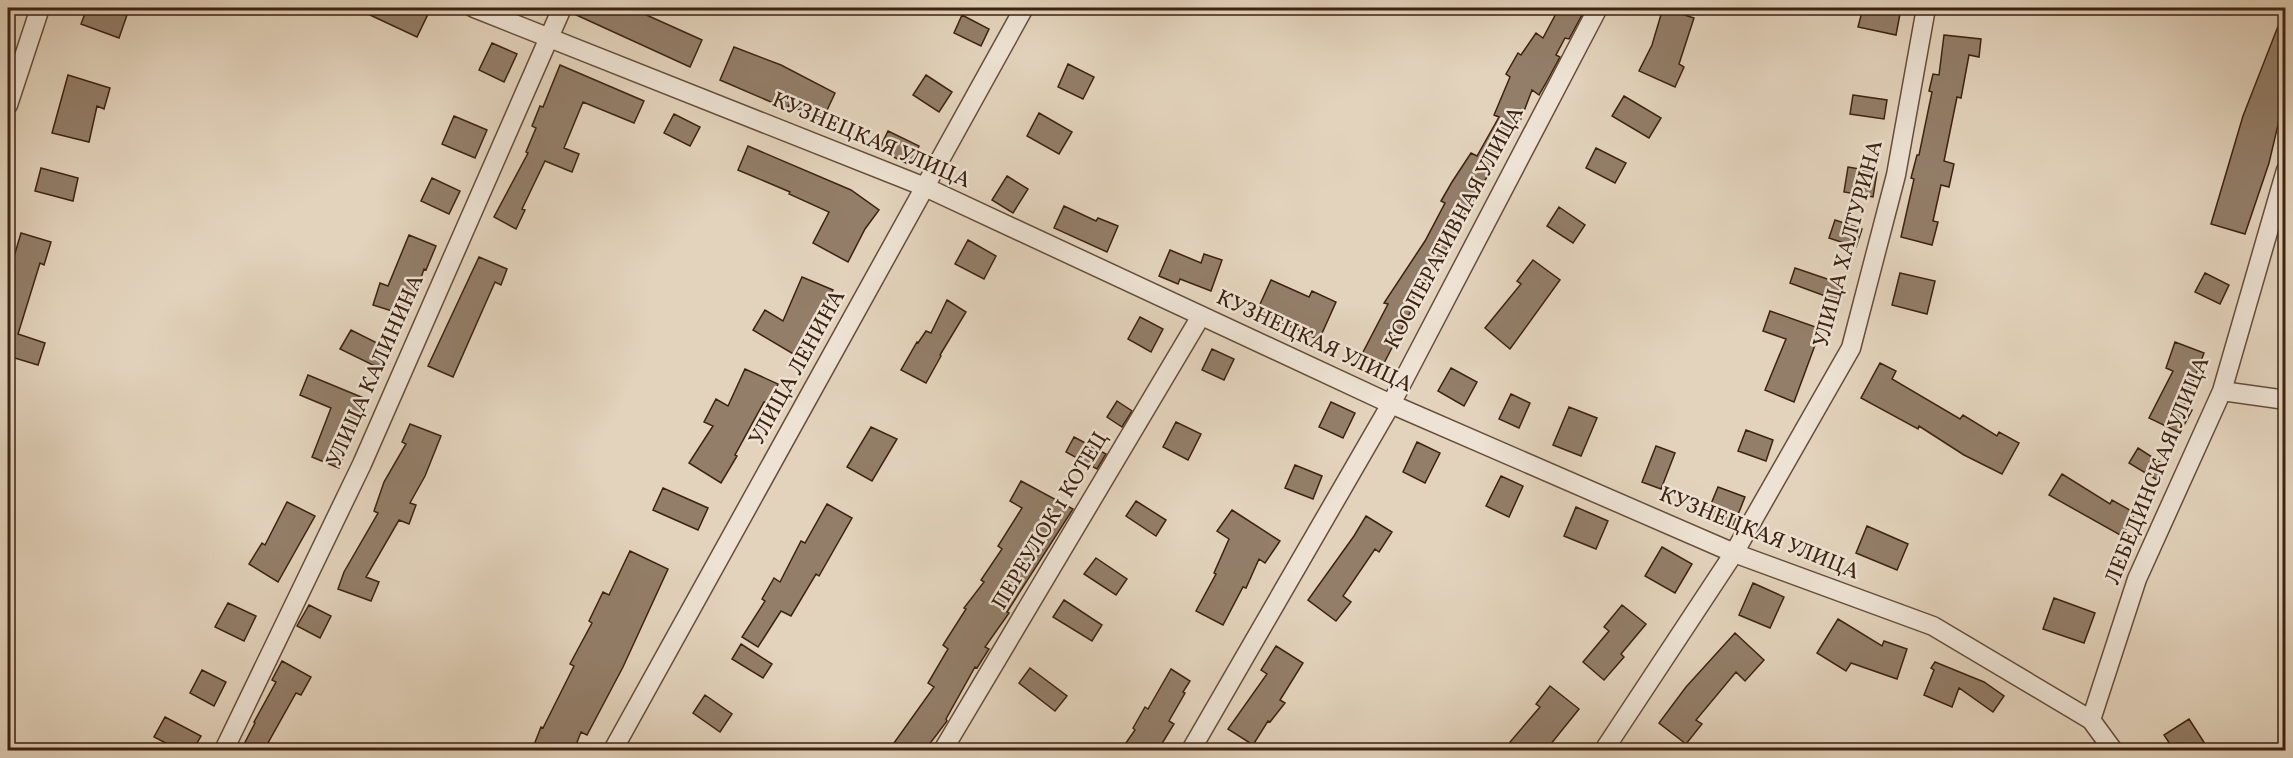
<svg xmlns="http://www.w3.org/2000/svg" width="2293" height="758" viewBox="0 0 2293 758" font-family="Vollkorn,serif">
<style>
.building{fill:#937e69;stroke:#3d2210;stroke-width:1.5}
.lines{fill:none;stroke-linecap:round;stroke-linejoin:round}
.minor-casing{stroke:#664e3b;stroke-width:21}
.minor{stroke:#ede2d3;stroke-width:18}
.labels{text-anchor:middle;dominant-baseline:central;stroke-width:5;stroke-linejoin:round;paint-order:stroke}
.street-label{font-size:22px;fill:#3d2210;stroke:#ede2d3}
</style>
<rect width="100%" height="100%" fill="#e3d3bc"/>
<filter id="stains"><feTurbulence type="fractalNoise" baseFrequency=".00333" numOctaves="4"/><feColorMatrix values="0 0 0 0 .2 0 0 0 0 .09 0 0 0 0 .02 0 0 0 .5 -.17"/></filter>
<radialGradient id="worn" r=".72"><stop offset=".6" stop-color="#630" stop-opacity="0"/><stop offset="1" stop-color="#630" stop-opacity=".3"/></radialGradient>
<path class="building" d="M 87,8 L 107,8 L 127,15 L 119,38 L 81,24 Z
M 355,8 L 420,8 L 429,12 L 417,37 Z
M 573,8 L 631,8 L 702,40 L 690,67 L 572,13 Z
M 1559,8 L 1569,8 L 1582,15 L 1569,39 L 1565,38 L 1556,55 L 1560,57 L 1546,83 L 1539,95 L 1532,90 L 1521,119 L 1457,228 L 1460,229 L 1413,299 L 1416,301 L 1382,367 L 1361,356 L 1388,304 L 1384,303 L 1425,241 L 1445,203 L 1441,201 L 1452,182 L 1471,153 L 1477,156 L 1499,117 L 1494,115 L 1510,77 L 1506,74 L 1518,53 L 1521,55 L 1536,33 L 1543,38 Z
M 1663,8 L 1694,18 L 1679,64 L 1684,67 L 1675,87 L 1639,71 L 1652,45 Z
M 1863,8 L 1900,14 L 1896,35 L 1858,27 Z
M 2284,11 L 2286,91 L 2269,163 L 2245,234 L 2211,224 L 2243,116 Z
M 962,15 L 989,29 L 981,46 L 954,33 Z
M 1944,35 L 1981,39 L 1979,57 L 1969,55 L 1961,98 L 1957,97 L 1944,161 L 1954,164 L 1949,187 L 1941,185 L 1933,221 L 1938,222 L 1932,245 L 1901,237 L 1914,179 L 1911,178 L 1917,155 L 1919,155 L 1932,92 L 1929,91 L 1933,74 L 1939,75 Z
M 492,43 L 517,54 L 504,82 L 479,70 Z
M 734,47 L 781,65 L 835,93 L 822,121 L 789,105 L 787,109 L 720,80 Z
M 1068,64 L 1094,77 L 1083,99 L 1058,87 Z
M 560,65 L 644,101 L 634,123 L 583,102 L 564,148 L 579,154 L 572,172 L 545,161 L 522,209 L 525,210 L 516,229 L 494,217 L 528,153 L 526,152 L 536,128 L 532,126 L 540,106 L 543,107 Z
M 68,75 L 110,88 L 104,109 L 97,106 L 89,142 L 52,133 Z
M 926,75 L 952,92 L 939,112 L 913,95 Z
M 1853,95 L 1887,100 L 1884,119 L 1850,114 Z
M 1624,96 L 1661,118 L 1649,138 L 1612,116 Z
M 1039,113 L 1072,132 L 1059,154 L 1027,136 Z
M 674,114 L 700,127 L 690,146 L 664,133 Z
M 454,116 L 487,130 L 475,158 L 442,144 Z
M 888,131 L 919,146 L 910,165 L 879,150 Z
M 748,146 L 851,190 L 879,210 L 865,229 L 848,262 L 813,243 L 829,212 L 789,194 L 790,192 L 738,170 Z
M 1596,148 L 1626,163 L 1615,183 L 1586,168 Z
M 1848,167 L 1877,172 L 1873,197 L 1844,192 Z
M 41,168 L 78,178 L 73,201 L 35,191 Z
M 1007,176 L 1028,189 L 1013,213 L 992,200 Z
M 432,178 L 460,191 L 449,214 L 421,201 Z
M 1064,206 L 1096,221 L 1098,218 L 1118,226 L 1107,252 L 1054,228 Z
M 1559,207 L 1585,225 L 1573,243 L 1547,226 Z
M 1835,220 L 1862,229 L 1856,247 L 1829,238 Z
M 21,233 L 51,242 L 44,265 L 40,263 L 18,334 L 45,343 L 38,365 L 8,356 L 8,277 Z
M 409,235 L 436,246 L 426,270 L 424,269 L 408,316 L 373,305 L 380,283 L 388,286 Z
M 968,240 L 996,256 L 984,279 L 955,264 Z
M 1170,250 L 1201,263 L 1204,254 L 1222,260 L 1211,291 L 1180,279 L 1178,284 L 1159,276 Z
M 479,257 L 507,269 L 501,285 L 495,282 L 453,377 L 428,366 Z
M 1533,260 L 1560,280 L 1510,349 L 1485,328 L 1521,284 L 1517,281 Z
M 1795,268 L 1842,284 L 1836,300 L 1790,283 Z
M 1900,273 L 1935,281 L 1927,314 L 1892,305 Z
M 2205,273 L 2229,285 L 2220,304 L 2195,292 Z
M 802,277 L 833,290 L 823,311 L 821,311 L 795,355 L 753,330 L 765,310 L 783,321 Z
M 1271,280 L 1309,297 L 1312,291 L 1336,302 L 1319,340 L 1257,311 Z
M 947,300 L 966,312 L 940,355 L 941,356 L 926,383 L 901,370 L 917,342 L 918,343 L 926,331 L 931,333 Z
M 1770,311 L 1821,329 L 1794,402 L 1765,390 L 1786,339 L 1763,331 Z
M 1140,317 L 1163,329 L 1151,352 L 1128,339 Z
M 351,330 L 389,349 L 379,368 L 340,349 Z
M 2175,342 L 2204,353 L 2184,406 L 2192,410 L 2180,433 L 2149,418 L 2173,371 L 2166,368 Z
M 1212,349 L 1234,359 L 1224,380 L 1202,370 Z
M 1880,363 L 1896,371 L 1892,379 L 1960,419 L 1963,415 L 1997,436 L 1999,432 L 2019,443 L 2002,474 L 1964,455 L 1919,426 L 1918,429 L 1861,398 Z
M 1451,368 L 1477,382 L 1464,406 L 1438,391 Z
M 745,369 L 778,384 L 769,404 L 764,402 L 735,455 L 737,456 L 721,483 L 689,463 L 713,426 L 704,422 L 716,399 L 728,406 Z
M 308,375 L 366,399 L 339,468 L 312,457 L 331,408 L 300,395 Z
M 1511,394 L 1530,403 L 1519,428 L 1499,419 Z
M 1117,401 L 1132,411 L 1122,427 L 1107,417 Z
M 1331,402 L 1355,413 L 1343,438 L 1319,427 Z
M 1569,407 L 1597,418 L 1581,456 L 1553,445 Z
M 1176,422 L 1201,434 L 1188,460 L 1163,447 Z
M 410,424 L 441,436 L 425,476 L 410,503 L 416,505 L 409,524 L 399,520 L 366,577 L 379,582 L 371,601 L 338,589 L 344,572 L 378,513 L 374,511 L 384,482 L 406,444 L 402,442 Z
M 871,427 L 897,439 L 872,481 L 847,467 Z
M 1746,430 L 1773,440 L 1766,461 L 1738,451 Z
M 1074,437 L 1106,454 L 1097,469 L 1066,452 Z
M 1417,442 L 1440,453 L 1425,483 L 1403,472 Z
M 1656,446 L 1675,453 L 1661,489 L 1642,482 Z
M 2138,448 L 2166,466 L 2157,480 L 2129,463 Z
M 1295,465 L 1322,476 L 1313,499 L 1285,488 Z
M 2062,474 L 2110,504 L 2112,500 L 2135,513 L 2122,536 L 2049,495 Z
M 1501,476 L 1523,486 L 1509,517 L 1486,506 Z
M 1021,481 L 1073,509 L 1007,612 L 1009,613 L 985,647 L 989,649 L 977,668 L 975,667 L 946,719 L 947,721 L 925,750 L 889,750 L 934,687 L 928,683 L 948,649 L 943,645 L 966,609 L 964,608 L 984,582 L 981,580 L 1002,549 L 998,546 L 1022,508 L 1010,501 Z
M 1718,487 L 1745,497 L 1733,527 L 1706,516 Z
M 663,488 L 708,508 L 698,530 L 653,510 Z
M 1136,501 L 1166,520 L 1156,536 L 1126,516 Z
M 287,502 L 315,516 L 278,582 L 249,564 L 262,543 L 265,545 Z
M 827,504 L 852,518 L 819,576 L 816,574 L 791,616 L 781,611 L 758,647 L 742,637 L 765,601 L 762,599 L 774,578 L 780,582 L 801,541 L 805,543 Z
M 1576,507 L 1608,521 L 1596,549 L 1564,536 Z
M 1232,510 L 1280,541 L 1265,563 L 1259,559 L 1246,588 L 1243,587 L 1223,625 L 1196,611 L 1216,574 L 1214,573 L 1229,539 L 1217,531 Z
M 1366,516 L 1392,532 L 1379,552 L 1375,549 L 1343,596 L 1351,602 L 1336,621 L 1308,600 L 1354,536 Z
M 1867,526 L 1908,544 L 1897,570 L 1856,553 Z
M 1662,547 L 1692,564 L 1675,593 L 1645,576 Z
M 630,551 L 668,569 L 623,667 L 587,735 L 581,732 L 574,750 L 532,750 L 541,727 L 543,728 L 574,666 L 570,664 L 592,623 L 589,621 L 603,592 L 609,595 Z
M 1096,558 L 1127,579 L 1116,595 L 1084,574 Z
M 1753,583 L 1784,597 L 1770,628 L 1739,615 Z
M 2054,598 L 2095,613 L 2084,643 L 2043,629 Z
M 1064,600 L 1102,625 L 1092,641 L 1053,617 Z
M 228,603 L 256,616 L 244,641 L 215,627 Z
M 309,605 L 331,616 L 320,638 L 297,626 Z
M 1622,605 L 1646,624 L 1621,654 L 1624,657 L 1604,680 L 1583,662 L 1609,631 L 1604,627 Z
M 1838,619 L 1882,646 L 1884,641 L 1907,649 L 1897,679 L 1851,663 L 1846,671 L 1817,653 Z
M 1735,633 L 1764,660 L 1745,681 L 1736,672 L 1696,720 L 1702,724 L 1686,744 L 1659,723 L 1686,687 Z
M 741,644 L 772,664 L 763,678 L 732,659 Z
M 1276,646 L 1303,663 L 1280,700 L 1285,703 L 1270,722 L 1268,721 L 1253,745 L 1228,729 L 1267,674 L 1261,670 Z
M 282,661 L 311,677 L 301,695 L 296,693 L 264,750 L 241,750 L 255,723 L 254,722 L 276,682 L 272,680 Z
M 1935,662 L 1984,682 L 2004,696 L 1993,712 L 1959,688 L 1952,707 L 1924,695 L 1934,670 L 1931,668 Z
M 1030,668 L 1067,696 L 1055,711 L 1019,683 Z
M 1171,669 L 1190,681 L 1183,692 L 1185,693 L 1169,721 L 1174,724 L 1158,750 L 1121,750 L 1135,730 L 1133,728 L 1145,707 L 1148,709 Z
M 202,670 L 226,682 L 214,706 L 190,693 Z
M 1550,686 L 1579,709 L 1546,750 L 1521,750 L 1510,742 L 1540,707 L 1536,704 Z
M 705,695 L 732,714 L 720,732 L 693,713 Z
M 165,717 L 201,736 L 193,750 L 179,750 L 154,737 Z
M 2189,719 L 2209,750 L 2174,750 L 2164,735 Z"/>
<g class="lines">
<g class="minor-casing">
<path id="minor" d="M 474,8 L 925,187 L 1391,404 L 1734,553 L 1933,626 L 2091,720 L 2113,750
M 8,105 L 40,8
M 2222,391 L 2286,400
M 2091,720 L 2137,579 L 2222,391 L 2286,170
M 224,750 L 362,464 L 562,8
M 613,750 L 1024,8
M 943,750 L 1201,316
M 1191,750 L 1391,404 L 1598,8
M 1604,750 L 1734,553 L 1851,348 L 1896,175 L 1926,8"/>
</g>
<use href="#minor" class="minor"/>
</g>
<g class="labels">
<g class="street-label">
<text transform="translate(871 141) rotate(23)">КУЗНЕЦКАЯ УЛИЦА</text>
<text transform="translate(1455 228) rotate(-62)">КООПЕРАТИВНАЯ УЛИЦА</text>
<text transform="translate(1849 244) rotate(-75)">УЛИЦА ХАЛТУРИНА</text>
<text transform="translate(1314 342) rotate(25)">КУЗНЕЦКАЯ УЛИЦА</text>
<text transform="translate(798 368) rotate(-61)">УЛИЦА ЛЕНИНА</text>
<text transform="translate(376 371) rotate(-66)">УЛИЦА КАЛИНИНА</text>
<text transform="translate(2158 471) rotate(-68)">ЛЕБЕДИНСКАЯ УЛИЦА</text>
<text transform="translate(1051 521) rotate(-59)">ПЕРЕУЛОК 1 КОТЕЦ</text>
<text transform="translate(1759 534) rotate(22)">КУЗНЕЦКАЯ УЛИЦА</text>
</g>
</g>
<rect width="2293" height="758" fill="none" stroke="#e3d3bc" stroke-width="30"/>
<rect x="9" y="9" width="2275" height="740" fill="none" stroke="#3d2210" stroke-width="3"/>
<rect x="15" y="15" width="2263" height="728" fill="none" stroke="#3d2210" stroke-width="1.5"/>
<rect width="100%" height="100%" filter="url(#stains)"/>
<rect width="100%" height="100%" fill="url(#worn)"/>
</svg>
